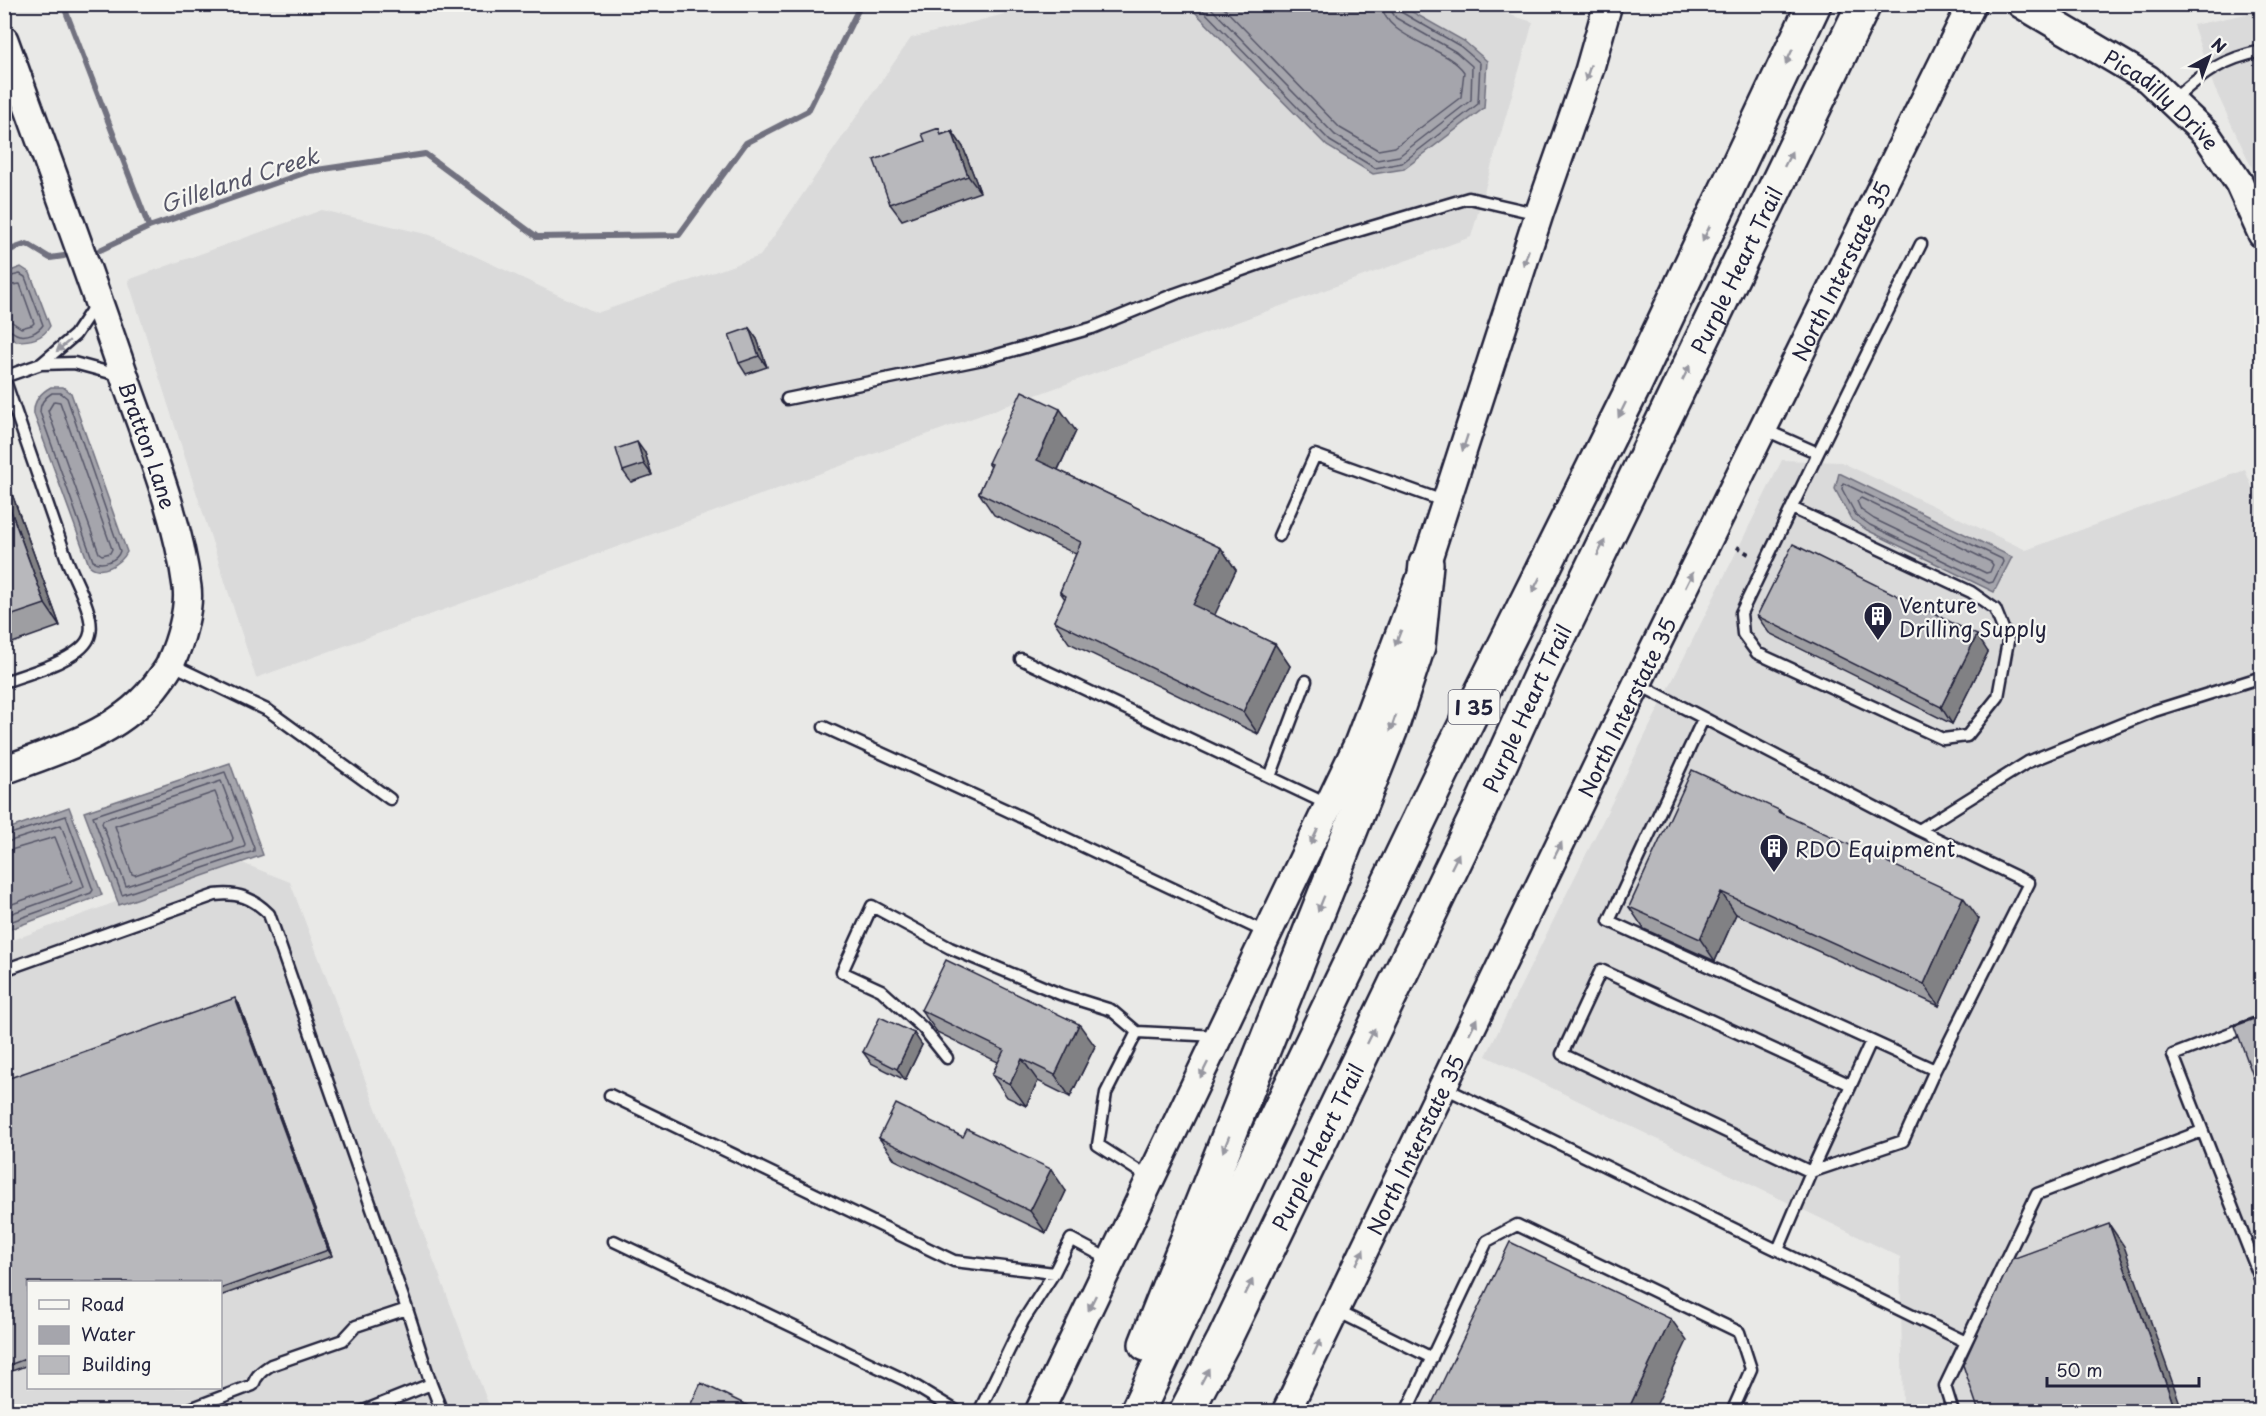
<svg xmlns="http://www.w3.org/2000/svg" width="2266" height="1416" viewBox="0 0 2266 1416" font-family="'Playpen Sans',sans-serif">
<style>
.built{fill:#dadada;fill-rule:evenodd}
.water{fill:#a5a5ac;stroke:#71717f;stroke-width:1.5}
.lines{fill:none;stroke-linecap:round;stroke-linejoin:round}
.shore{stroke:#565668;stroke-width:1.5}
.stream{stroke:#71717f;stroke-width:6}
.lane-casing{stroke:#22223b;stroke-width:15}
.street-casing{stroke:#22223b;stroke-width:24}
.secondary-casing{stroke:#22223b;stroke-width:32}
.highway-casing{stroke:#22223b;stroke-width:38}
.path{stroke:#22223b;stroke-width:4;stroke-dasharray:4.5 4.5;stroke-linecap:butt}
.lane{stroke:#f6f6f2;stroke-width:10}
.street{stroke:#f6f6f2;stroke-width:20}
.secondary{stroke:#f6f6f2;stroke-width:27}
.highway{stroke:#f6f6f2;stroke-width:33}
.wall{fill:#9e9ea2;stroke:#22223b;stroke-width:1.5}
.shaded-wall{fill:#818184;stroke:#22223b;stroke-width:1.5}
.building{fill:#b8b8bc;stroke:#22223b;stroke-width:1.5}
.oneway{fill:#9797a0}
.labels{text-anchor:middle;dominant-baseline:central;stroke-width:4.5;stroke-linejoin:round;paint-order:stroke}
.shield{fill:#f6f6f2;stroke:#626272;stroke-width:1.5}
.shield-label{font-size:20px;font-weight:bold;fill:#22223b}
.street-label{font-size:21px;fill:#22223b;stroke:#f6f6f2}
.poi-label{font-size:21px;fill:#22223b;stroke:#f6f6f2;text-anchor:start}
.water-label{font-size:22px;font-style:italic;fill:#565668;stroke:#f6f6f2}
</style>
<rect width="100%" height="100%" fill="#e9e9e7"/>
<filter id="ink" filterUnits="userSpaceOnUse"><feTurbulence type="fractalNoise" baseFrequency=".0167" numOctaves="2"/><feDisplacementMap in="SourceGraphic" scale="12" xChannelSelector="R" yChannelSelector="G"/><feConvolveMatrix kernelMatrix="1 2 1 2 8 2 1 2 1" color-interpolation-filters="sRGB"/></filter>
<g filter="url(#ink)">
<path class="built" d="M 1043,4 L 1475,4 L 1533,22 L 1471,237 L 256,678 L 128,280 L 322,210 L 430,235 L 597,313 L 760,256 L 911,38 Z
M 2261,11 L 2261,187 L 2214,87 L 2193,25 Z
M 1782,460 L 1841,462 L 2026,550 L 2245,470 L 2253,489 L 2261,486 L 2261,1411 L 1903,1411 L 1900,1257 L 1486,1056 Z
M 232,859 L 290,882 L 491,1411 L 5,1412 L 5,943 ZM 28,1282 L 220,1282 L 220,1388 L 28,1388 Z"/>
<path class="water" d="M 1188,5 L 1400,5 L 1464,41 L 1487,61 L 1484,108 L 1404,169 L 1373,174 L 1327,146 Z
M 21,267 L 30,273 L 50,326 C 43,339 30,341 16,341 L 5,332 L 5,273 Z
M 51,387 L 63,387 L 71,393 L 127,552 C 121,564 101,576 89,565 L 34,414 C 33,401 40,393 51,387 Z
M 1839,473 L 2012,557 L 1994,592 L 1867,530 L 1851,519 L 1835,489 Z
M 230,763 L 263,855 L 119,905 L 84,812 Z
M 69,807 L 102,895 L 5,931 L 5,830 Z"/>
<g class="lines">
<path class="shore" d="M 1197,4 L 1330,141 L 1375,168 L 1402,163 L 1478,104 L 1480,63 L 1460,46 L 1401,12 L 1398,4
M 1207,4 L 1335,135 L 1377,160 L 1399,156 L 1471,100 L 1472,66 L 1456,52 L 1396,18 L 1392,12 L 1391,4
M 1220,4 L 1340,128 L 1378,150 L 1395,147 L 1461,97 L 1464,72 C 1446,46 1383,38 1382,4
M 4,278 L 20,274 L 25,277 L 43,325 C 38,332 28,337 19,335 C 13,334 11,329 4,328
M 4,286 L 20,284 L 34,323 L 32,325 L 21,328 L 12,322 L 4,321
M 52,393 L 61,393 L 67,398 L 120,551 C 117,561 102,566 93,561 L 40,412 C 40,404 45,397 52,393 Z
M 54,401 L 60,402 L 112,549 L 110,553 L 102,555 L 99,553 L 48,411 Z
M 1843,483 L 2002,559 L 2003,562 L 1993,582 L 1989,583 L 1870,525 L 1856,515 L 1842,489 Z
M 1861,498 L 1991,562 L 1993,565 L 1990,572 L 1986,573 L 1874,519 L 1861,510 L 1857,501 Z
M 225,772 L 254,848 L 254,851 L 122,895 L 93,816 Z
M 221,781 L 245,844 L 244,847 L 126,886 L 102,823 L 103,820 Z
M 215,792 L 233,838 L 232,841 L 135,875 L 132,874 L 115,826 Z
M 4,836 L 66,816 L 93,890 L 91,893 L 4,924
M 4,843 L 61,825 L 84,886 L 82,888 L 4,916
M 4,852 L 55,837 L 72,880 L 70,883 L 4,907"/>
<path class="stream" d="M 63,4 L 149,227 L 310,171 L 425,154 L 537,237 L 679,235 L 746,143 L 808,111 L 861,4
M 100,250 L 149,227
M 4,252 L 27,244 L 50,258 L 64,256"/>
<g class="lane-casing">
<path id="lane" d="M 2172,101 C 2202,74 2221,59 2262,51
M 97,302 L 75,335 L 41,364 L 74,363 L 122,376
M 4,377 L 41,364
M 4,378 C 25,438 46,499 67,560 C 74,579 95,614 90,634 C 85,659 26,674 4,682
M 787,399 L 983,359 L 1092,328 L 1175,294 L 1324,241 L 1469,198 L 1539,214
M 1763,429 L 1818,453 L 1741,613 L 1743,634 L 1757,653 L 1943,739 L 1967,736 L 1998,697 L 2008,641 L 1995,609 L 1971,592 L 1792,508
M 1818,453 L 1921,244
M 1279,536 L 1315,455 L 1446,502
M 1021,659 L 1329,805
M 171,664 L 269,711 L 390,799
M 1638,684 L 1919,830 L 2028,762 L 2154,711 L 2262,677
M 1703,719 L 1609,921 L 1935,1070 L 1903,1141 L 1811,1172 L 1778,1250
M 824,727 L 1004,809 L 1267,933
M 1270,777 L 1306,681
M 1919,830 L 2029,883 L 1935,1070
M 4,970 L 215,895 C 238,892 253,898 269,914 L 407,1309 L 356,1326 L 343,1340 L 271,1365 C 263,1370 256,1375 253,1385 L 182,1412
M 1601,970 L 1851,1085 L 1811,1172 L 1562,1054 Z
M 2262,1021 L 2173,1055 L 2262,1283
M 1137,1032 L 1218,1036
M 947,1058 L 923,1028 L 881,990 L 842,972 L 872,906 L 950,948 L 1060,994 L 1111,1010 L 1137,1032 L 1106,1093 L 1098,1145 L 1151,1179
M 1851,1085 L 1871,1041
M 1443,1087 L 1966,1342
M 610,1095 L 954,1261 L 1054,1273 L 1071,1239 L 1112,1261
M 614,1241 L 907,1381 L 958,1412
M 1335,1310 L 1432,1358
M 431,1384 L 442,1412
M 361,1412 L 431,1384 L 407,1309
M 979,1412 L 1023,1321 L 1054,1273
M 1406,1412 L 1487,1241 L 1517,1225 L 1739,1332 L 1751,1369 L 1732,1412
M 1953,1412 L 1945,1386 L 2037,1194 L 2202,1131"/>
</g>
<g class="street-casing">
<path id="street" d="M 4,95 L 22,88"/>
</g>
<g class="secondary-casing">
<g id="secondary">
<path id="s1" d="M 2021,4 L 2148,79 L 2171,101 L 2206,134 L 2239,183 L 2262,234"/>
<path id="s2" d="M 4,40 C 46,156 89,271 128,387 C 151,452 178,518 187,587 C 190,609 180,642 171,662 C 169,669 163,675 159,681 C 123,732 61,749 4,770"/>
<path d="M 1039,1412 L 1358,744 L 1426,564 L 1539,214 L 1589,71 L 1608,4"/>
<path id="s3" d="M 1286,1412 L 1637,684 L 1972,4"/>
</g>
</g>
<g class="highway-casing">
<g id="highway">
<path d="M 1146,1344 L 1390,731 L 1418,646 L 1426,564"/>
<path d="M 1137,1412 L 1257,1157 L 1446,764 L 1634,386 L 1814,4"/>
<path id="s4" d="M 1186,1412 L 1224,1340 L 1479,811 L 1540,676 L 1864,4"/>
</g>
</g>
<path class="path" d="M 1737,547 L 1752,556"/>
<use href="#lane" class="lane"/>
<use href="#street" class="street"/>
<use href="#secondary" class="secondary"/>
<use href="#highway" class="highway"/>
</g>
<path class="wall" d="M 952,131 L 963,147 L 980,192 L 902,220 L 890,204 L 943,134 Z
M 749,328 L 757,339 L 767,367 L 746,374 L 739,363 Z
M 1076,431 L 1058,470 L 1221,548 L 1236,570 L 1214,615 L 1275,644 L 1290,666 L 1258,734 L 1069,643 L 1054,621 L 1065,599 L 1060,592 L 1076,554 L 994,515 L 979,493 L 991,467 L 988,463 Z
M 645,453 L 652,475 L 631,482 L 623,471 Z
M 4,472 L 60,626 L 4,646 Z
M 1757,616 L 1988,652 L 1952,724 L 1769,633 Z
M 1779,810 L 1782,814 L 1979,919 L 1939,1006 L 1736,914 L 1715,961 L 1644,929 L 1629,907 Z
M 239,1004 L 332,1256 L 220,1296 L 220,1282 L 28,1282 L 28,1365 L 4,1374 L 4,1080 Z
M 921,1010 L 1095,1046 L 1070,1097 L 1038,1081 L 1026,1106 L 1007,1097 L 992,1075 L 998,1062 L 937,1032 Z
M 922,1045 L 905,1080 L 871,1063 L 863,1052 Z
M 963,1137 L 1066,1191 L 1046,1233 L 895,1160 L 879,1138 Z"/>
<path class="shaded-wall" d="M 952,131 L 963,147 L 980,192 L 968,176 Z
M 749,328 L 757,339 L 767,367 L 759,356 Z
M 1060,409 L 1076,431 L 1052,482 L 1037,460 Z
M 637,442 L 645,453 L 652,475 L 644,464 Z
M 4,472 L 60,626 L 45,604 L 4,492 Z
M 1221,548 L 1236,570 L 1209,627 L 1193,605 Z
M 1977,635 L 1988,652 L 1952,724 L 1941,707 Z
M 1275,644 L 1290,666 L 1258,734 L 1243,712 Z
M 1721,892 L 1736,914 L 1715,961 L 1700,939 Z
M 1963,897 L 1979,919 L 1939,1006 L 1924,984 Z
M 235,998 L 239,1004 L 332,1256 L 328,1250 Z
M 1079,1024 L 1095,1046 L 1070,1097 L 1055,1075 Z
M 914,1033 L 922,1045 L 905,1080 L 897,1069 Z
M 1022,1059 L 1038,1081 L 1026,1106 L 1010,1084 Z
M 1051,1169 L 1066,1191 L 1046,1233 L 1030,1211 Z
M 2109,1224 L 2124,1246 L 2183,1412 L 2176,1412 Z
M 1671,1319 L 1687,1341 L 1653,1412 L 1627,1412 Z"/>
<path class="building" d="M 939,128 L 941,135 L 952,131 L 968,176 L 890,204 L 874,160 L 925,141 L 922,134 Z
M 749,328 L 759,356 L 739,363 L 729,335 Z
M 1022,391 L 1060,409 L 1037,460 L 1221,548 L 1193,605 L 1275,644 L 1243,712 L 1054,621 L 1066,596 L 1060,592 L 1081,542 L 979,493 L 992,464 L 988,463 Z
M 637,442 L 644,464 L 623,471 L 616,449 Z
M 4,492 L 45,604 L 4,618 Z
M 1793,544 L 1977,635 L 1941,707 L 1757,616 Z
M 1692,770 L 1779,810 L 1778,812 L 1963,897 L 1924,984 L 1721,892 L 1700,939 L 1629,907 Z
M 946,960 L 1079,1024 L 1055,1075 L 1022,1059 L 1010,1084 L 992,1075 L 1004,1050 L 921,1010 Z
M 235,998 L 328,1250 L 220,1289 L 220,1282 L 28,1282 L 28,1358 L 4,1367 L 4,1080 Z
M 2262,1016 L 2262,1101 L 2235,1026 Z
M 880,1017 L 914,1033 L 897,1069 L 863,1052 Z
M 896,1104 L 963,1137 L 967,1129 L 1051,1169 L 1030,1211 L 879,1138 Z
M 2109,1224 L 2176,1412 L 1979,1412 L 1963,1365 L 2012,1259 Z
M 1510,1242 L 1671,1319 L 1627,1412 L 1428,1412 Z
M 701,1383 L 761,1412 L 687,1412 Z"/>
<defs><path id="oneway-solid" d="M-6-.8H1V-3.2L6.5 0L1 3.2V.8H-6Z" transform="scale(1.5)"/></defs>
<g class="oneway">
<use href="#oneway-solid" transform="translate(1789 57) rotate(115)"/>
<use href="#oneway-solid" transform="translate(1588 73) rotate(108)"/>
<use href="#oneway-solid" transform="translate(1788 159) rotate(-64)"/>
<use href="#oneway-solid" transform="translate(1706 234) rotate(115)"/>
<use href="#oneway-solid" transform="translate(1526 258) rotate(108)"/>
<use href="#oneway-solid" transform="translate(63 346) rotate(140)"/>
<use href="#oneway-solid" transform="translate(1686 373) rotate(-64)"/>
<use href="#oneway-solid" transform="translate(1622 410) rotate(116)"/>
<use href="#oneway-solid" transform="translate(1465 443) rotate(108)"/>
<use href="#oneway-solid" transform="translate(1601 548) rotate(-64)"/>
<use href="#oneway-solid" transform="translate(1689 580) rotate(-64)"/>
<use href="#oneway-solid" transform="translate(1536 585) rotate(117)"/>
<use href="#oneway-solid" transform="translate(1398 638) rotate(111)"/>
<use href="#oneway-solid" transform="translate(1393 723) rotate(109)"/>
<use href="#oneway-solid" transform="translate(1314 837) rotate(115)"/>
<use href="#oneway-solid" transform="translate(1558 850) rotate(-64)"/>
<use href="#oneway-solid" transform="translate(1455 861) rotate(-64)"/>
<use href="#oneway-solid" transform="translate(1321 904) rotate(112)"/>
<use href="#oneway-solid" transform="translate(1473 1026) rotate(-64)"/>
<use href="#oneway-solid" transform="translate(1371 1036) rotate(-64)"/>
<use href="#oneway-solid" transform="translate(1204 1070) rotate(116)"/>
<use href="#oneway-solid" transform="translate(1226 1144) rotate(112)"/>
<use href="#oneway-solid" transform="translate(1360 1257) rotate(-64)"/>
<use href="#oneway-solid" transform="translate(1249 1287) rotate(-64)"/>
<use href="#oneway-solid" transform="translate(1092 1303) rotate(116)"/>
<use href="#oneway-solid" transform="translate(1317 1347) rotate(-65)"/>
<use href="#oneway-solid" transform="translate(1205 1376) rotate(-62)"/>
</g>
</g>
<defs>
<g id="building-pin" transform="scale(1.5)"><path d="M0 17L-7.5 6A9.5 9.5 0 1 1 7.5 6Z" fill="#22223b" stroke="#f6f6f2"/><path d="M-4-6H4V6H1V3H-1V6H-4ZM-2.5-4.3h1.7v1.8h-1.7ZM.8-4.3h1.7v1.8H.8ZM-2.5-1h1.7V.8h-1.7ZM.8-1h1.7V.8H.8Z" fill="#fff"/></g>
</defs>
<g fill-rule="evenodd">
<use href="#building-pin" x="1878" y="616"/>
<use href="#building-pin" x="1774" y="848"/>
</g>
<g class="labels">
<rect class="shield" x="1448.5" y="690" width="51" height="34" rx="4.5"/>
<g class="shield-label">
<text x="1474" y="707">I 35</text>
</g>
<g class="street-label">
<text stroke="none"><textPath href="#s1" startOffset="171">Picadilly Drive</textPath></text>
<text stroke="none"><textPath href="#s4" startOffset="1268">Purple Heart Trail</textPath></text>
<text stroke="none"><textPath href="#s3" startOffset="1269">North Interstate 35</textPath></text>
<text stroke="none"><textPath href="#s2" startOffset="430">Bratton Lane</textPath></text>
<text stroke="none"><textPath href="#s3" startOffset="783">North Interstate 35</textPath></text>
<text stroke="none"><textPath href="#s4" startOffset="782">Purple Heart Trail</textPath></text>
<text stroke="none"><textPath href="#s3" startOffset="297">North Interstate 35</textPath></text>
<text stroke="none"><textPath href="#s4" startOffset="296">Purple Heart Trail</textPath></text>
</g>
<g class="poi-label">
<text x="1899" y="604">Venture<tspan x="1899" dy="24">Drilling Supply</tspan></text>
<text x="1795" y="848">RDO Equipment</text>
</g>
<g class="water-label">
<text transform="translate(239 179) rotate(-18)">Gilleland Creek</text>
</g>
</g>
<rect width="2266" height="1416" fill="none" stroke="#f6f6f2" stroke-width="24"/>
<rect x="12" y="12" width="2242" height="1392" fill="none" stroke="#22223b" stroke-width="2" filter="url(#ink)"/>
<rect x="27" y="1281" width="195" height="108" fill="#f6f6f2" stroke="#a1a1a9" stroke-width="1.5"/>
<rect x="39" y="1300" width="30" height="9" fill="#f6f6f2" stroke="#a1a1a9" stroke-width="1.5"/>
<text x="81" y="1311" font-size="18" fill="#22223b">Road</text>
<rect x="39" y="1326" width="30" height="18" fill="#a5a5ac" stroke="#a1a1a9" stroke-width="1.5"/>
<text x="81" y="1341" font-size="18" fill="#22223b">Water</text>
<rect x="39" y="1356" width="30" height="18" fill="#b8b8bc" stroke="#a1a1a9" stroke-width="1.5"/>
<text x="81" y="1371" font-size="18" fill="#22223b">Building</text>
<g transform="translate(2209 57) rotate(41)" stroke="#f6f6f2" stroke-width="4.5" paint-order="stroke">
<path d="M0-4.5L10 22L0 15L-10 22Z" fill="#22223b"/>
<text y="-9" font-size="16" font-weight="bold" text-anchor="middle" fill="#22223b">N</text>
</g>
<path d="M2047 1377v9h152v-9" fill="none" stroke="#22223b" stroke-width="3"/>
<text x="2056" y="1377" font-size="18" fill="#22223b" stroke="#f6f6f2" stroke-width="4.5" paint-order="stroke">50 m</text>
</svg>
